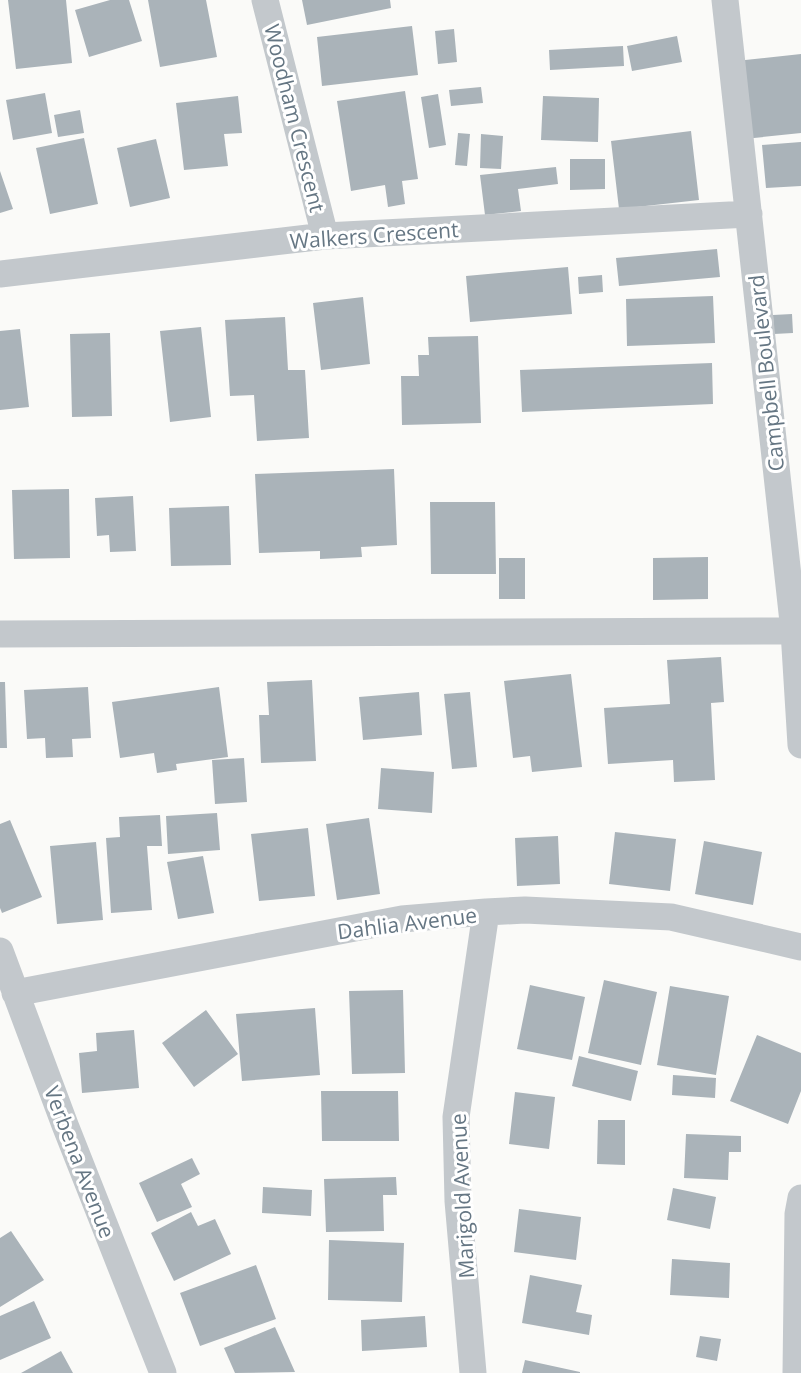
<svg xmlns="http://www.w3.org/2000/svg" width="801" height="1373" viewBox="0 0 801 1373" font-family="'Open Sans',sans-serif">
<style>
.building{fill:#aab3b9}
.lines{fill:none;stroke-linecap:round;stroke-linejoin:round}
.street{stroke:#c3c8cc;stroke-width:27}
.labels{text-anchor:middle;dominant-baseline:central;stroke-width:6;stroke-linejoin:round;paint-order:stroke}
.street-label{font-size:21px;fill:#657683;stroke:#fff}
</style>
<rect width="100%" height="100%" fill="#fafaf8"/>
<path class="building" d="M 8,0 L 66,0 L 72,63 L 16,69 Z
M 110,0 L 129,0 L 142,41 L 89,57 L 75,10 Z
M 148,0 L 206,0 L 217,57 L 160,67 Z
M 302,0 L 390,0 L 391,8 L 307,25 Z
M 412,26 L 418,75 L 322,86 L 317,37 Z
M 454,29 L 457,62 L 438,64 L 435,31 Z
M 677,36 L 682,62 L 632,71 L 627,46 Z
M 623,46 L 624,66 L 550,70 L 549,50 Z
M 801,54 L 801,133 L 744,139 L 736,61 Z
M 481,87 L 483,103 L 451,106 L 449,90 Z
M 405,91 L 418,179 L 402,181 L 405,204 L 388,207 L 385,185 L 351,191 L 337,101 Z
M 45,93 L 52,133 L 13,140 L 6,100 Z
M 438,94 L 446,145 L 429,148 L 421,97 Z
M 238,96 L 242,133 L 224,134 L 228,166 L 184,170 L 176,103 Z
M 543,96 L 599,98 L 598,142 L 541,140 Z
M 80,110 L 84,133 L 58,137 L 54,115 Z
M 691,131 L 699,200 L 619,209 L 611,141 Z
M 458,133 L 470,134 L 467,166 L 455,165 Z
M 481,134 L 503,136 L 501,169 L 480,168 Z
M 84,138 L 98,204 L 50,214 L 36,148 Z
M 156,139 L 170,198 L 130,207 L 117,148 Z
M 801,142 L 801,186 L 766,188 L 762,145 Z
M 570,159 L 605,159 L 605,189 L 570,190 Z
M 556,167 L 558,184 L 518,189 L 521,211 L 485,215 L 480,175 Z
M 0,171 L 13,209 L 0,213 Z
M 717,249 L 720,277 L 619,286 L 616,258 Z
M 568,267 L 572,314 L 470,322 L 466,276 Z
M 602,275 L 603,292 L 579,294 L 578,277 Z
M 713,296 L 715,343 L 627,346 L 626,299 Z
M 363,297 L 370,364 L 321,370 L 313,303 Z
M 792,314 L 793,333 L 774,334 L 773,315 Z
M 285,317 L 288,370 L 305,370 L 309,438 L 257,441 L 254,395 L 230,396 L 225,320 Z
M 201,327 L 211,417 L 170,422 L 160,331 Z
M 20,329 L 29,407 L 0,410 L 0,331 Z
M 110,333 L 112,416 L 72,417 L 70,334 Z
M 478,336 L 481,423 L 402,425 L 401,376 L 419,376 L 418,355 L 429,355 L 428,337 Z
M 712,363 L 713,404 L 522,412 L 520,370 Z
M 394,469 L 397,545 L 361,547 L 362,557 L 320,559 L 320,551 L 259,553 L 255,474 Z
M 69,489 L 70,558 L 14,559 L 12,490 Z
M 133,496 L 136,551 L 110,552 L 109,535 L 97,536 L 95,498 Z
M 430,502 L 495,502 L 496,574 L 431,574 Z
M 229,506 L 231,565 L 171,566 L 169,508 Z
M 708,557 L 708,599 L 653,600 L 653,558 Z
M 499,558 L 525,558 L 525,599 L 499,599 Z
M 721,657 L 724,702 L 711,703 L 715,780 L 674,782 L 673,760 L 608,764 L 604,708 L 670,704 L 667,660 Z
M 571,674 L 582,767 L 532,772 L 530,756 L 513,758 L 504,681 Z
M 312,680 L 316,761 L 261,763 L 259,715 L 269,715 L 267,682 Z
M 0,682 L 5,682 L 7,748 L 0,748 Z
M 88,687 L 91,738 L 72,739 L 73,757 L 46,758 L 45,738 L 27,739 L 24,690 Z
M 219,687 L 228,757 L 176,764 L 177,770 L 157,773 L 154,753 L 120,758 L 112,702 Z
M 419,692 L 422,735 L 363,740 L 359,697 Z
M 470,692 L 477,767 L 452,769 L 444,694 Z
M 244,758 L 247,802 L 215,804 L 212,760 Z
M 381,768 L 434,772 L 432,813 L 378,809 Z
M 217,813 L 220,850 L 168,854 L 166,816 Z
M 160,815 L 162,846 L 147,846 L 152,910 L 111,913 L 106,838 L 120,837 L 119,817 Z
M 369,818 L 380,894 L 337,900 L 326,824 Z
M 10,820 L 42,897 L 2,913 L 0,908 L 0,824 Z
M 308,828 L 315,896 L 259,901 L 251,834 Z
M 615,832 L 676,839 L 670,891 L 609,884 Z
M 558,836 L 560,884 L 517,886 L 515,838 Z
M 704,841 L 762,852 L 753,905 L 695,894 Z
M 96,842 L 103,920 L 57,924 L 50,846 Z
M 203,856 L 214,913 L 178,919 L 167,862 Z
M 604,980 L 657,992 L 641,1065 L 588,1053 Z
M 530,985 L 585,997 L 572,1060 L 517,1049 Z
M 670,986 L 729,996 L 716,1075 L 657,1065 Z
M 403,990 L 405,1073 L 352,1074 L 349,991 Z
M 315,1008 L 320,1075 L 242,1081 L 236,1014 Z
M 206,1010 L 238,1054 L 194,1087 L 162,1043 Z
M 134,1030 L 139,1088 L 82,1093 L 79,1053 L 97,1051 L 96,1033 Z
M 757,1035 L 801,1053 L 801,1091 L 788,1124 L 730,1101 Z
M 579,1056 L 638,1071 L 631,1101 L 572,1086 Z
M 673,1075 L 716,1078 L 715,1098 L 672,1095 Z
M 321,1091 L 398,1091 L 399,1141 L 322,1141 Z
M 515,1092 L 555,1097 L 549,1149 L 509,1144 Z
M 598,1120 L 625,1120 L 625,1165 L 597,1164 Z
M 686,1134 L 741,1136 L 741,1152 L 729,1152 L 728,1180 L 684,1178 Z
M 192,1158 L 200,1174 L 181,1184 L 192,1207 L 157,1222 L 139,1183 Z
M 396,1177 L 397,1195 L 383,1195 L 384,1231 L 326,1232 L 324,1179 Z
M 263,1187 L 312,1190 L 311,1216 L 262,1213 Z
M 673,1188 L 716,1197 L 710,1229 L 667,1220 Z
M 519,1209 L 581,1217 L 576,1260 L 514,1252 Z
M 191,1212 L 198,1226 L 215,1219 L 231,1254 L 174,1281 L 151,1233 Z
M 11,1231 L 44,1280 L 0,1307 L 0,1238 Z
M 329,1240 L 404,1243 L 402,1302 L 328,1300 Z
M 672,1259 L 730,1263 L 729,1298 L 670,1295 Z
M 256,1265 L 276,1319 L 200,1346 L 180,1293 Z
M 530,1275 L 582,1285 L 576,1312 L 592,1315 L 589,1335 L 522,1323 Z
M 34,1301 L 51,1338 L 0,1360 L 0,1316 Z
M 425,1316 L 427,1347 L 362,1351 L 361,1320 Z
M 275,1327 L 295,1372 L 235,1373 L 224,1348 Z
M 700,1336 L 721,1339 L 717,1361 L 696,1357 Z
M 61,1351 L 73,1373 L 21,1373 Z
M 525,1360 L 580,1372 L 580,1373 L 522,1373 Z"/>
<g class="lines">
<path class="street" d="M 265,0 L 325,236
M 725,0 L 794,631 L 801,745
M 0,274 L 325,236 L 749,214
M 0,634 L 794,631
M 0,951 L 65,1125 L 163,1373
M 15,993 L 402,919 L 486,912 L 525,910 L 671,917 L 801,947
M 473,1373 L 458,1201 L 456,1117 L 486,912
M 796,1373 L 798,1214 L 801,1198"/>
</g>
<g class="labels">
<g class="street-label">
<text transform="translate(295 118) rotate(76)">Woodham Crescent</text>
<text transform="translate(374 235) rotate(-4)">Walkers Crescent</text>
<text transform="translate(766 373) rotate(-96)">Campbell Boulevard</text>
<text transform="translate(407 923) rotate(-7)">Dahlia Avenue</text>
<text transform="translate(80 1162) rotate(69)">Verbena Avenue</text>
<text transform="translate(462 1196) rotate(-93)">Marigold Avenue</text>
</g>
</g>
</svg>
